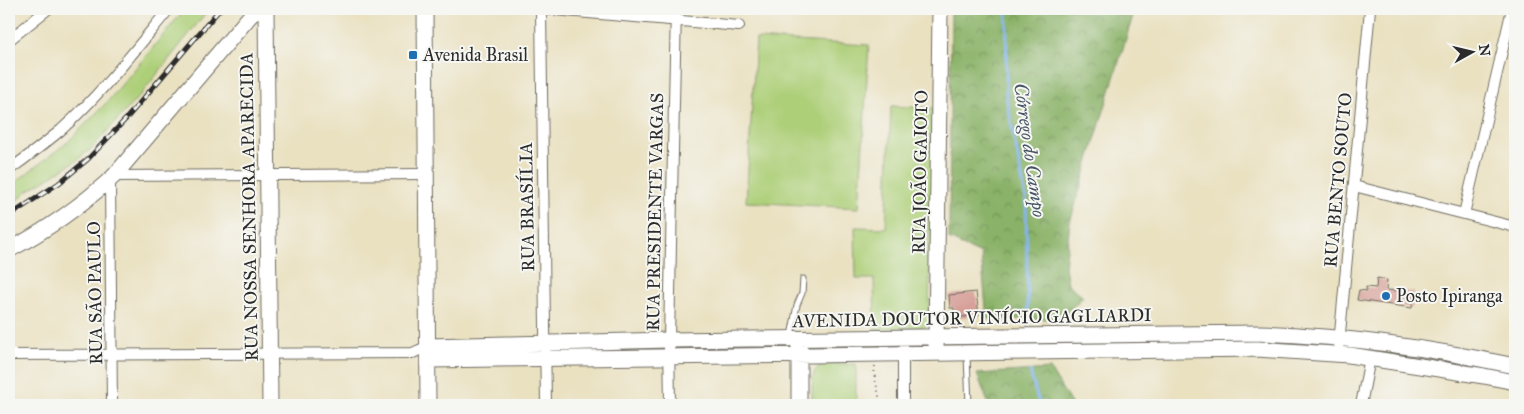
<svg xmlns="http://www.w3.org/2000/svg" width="1524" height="414" viewBox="0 0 1524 414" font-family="'IM FELL Great Primer',serif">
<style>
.grass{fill:#adcf78;stroke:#6c7d52}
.forest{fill:url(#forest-crowns);stroke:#5a6e4a}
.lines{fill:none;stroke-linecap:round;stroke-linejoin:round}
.stream{stroke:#86b6f1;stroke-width:3}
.building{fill:#d7a09a}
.lane-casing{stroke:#6e6b60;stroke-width:7}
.street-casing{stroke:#6e6b60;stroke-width:12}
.secondary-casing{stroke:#6e6b60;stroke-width:17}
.path{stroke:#6e6b60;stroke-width:2;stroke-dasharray:1 4;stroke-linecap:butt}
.lane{stroke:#fff;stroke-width:5}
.street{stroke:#fff;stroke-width:10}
.secondary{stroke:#fff;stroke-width:15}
.rail-casing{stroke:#2b2b2b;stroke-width:5}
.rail{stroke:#f6f6f2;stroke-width:3;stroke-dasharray:9;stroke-linecap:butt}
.poi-dot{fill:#1f6fb2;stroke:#f6f6f2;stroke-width:2}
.labels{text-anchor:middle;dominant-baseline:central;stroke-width:4;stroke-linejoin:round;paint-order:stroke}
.poi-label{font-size:18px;fill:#2b2b2b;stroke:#f6f6f2;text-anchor:start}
.street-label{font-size:18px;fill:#2b2b2b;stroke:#f6f6f2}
.water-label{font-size:19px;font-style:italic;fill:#465566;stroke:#f6f6f2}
</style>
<defs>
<pattern id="forest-crowns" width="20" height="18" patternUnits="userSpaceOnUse" patternTransform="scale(1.25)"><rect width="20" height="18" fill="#8ab268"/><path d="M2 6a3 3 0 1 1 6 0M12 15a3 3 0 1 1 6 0" fill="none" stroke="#719156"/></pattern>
</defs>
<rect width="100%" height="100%" fill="#f6f6f2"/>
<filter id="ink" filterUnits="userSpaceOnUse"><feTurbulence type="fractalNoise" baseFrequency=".02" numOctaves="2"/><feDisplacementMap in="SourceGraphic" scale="10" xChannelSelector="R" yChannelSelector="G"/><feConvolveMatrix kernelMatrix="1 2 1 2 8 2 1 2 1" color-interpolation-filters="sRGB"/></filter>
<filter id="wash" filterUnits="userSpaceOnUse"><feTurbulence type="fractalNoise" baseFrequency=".0096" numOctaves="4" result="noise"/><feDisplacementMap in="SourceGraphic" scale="20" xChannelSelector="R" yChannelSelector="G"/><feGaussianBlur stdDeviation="1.12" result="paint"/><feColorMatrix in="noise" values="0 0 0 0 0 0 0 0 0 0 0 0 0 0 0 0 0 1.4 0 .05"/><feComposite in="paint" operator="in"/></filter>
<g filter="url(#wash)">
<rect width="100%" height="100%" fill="#eae1c1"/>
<path class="grass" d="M 185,9 L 209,9 L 142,93 L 91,149 L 76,161 L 27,191 L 9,209 L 9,187 L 69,141 L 108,101 Z
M 756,39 L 869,45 L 859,208 L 746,202 Z
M 891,106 L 933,108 L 929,322 L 926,326 L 920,328 L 875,329 L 874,279 L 856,279 L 855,227 L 886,228 Z
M 856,364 L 856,405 L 812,405 C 812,360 812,365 856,364 Z"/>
<path class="forest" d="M 951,9 L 1135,9 L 1070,222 L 1065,267 L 1068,284 L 1083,297 L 1061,319 L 987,319 L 981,254 L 949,239 Z
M 1050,369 L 1072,405 L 989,405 L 977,374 Z"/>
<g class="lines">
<path class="stream" d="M 1007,9 L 1006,97 L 1026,199 L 1028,325
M 1030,372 L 1038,400 L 1041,405"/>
</g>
<g id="blocks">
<path class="building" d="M 1377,278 L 1387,280 L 1386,290 L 1414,292 L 1412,308 L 1357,300 L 1359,290 L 1366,291 L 1366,287 L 1376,288 Z
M 976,292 L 979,315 L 955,318 L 954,308 L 950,308 L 949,295 Z"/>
</g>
</g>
<g filter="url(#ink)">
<use href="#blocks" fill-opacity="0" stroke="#6e6b60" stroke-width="1"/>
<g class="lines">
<g class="lane-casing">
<path id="lane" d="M 791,336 L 797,305 L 802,293 L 803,279
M 967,356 L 969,405"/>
</g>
<g class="street-casing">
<path id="street" d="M 541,9 L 546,405
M 542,9 L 739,26
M 9,40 L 48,9
M 9,170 C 27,157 44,144 61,130 C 101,94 135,50 169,9
M 114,176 L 426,174
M 110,179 L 112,405
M 1354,186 L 1515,227
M 1464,214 L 1512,9
M 1339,344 L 1370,9
M 903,354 L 903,405
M 9,355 L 413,353 L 428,346
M 670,405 L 669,340 L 676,9
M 1361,405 L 1370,358"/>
</g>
<g class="secondary-casing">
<path id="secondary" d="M 266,9 L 270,405
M 425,9 L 428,405
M 9,250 C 47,230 82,205 114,176 L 256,9
M 799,345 L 799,405
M 936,345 L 940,9
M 428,346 L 669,340 L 1259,333 C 1345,336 1431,348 1515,366
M 428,360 L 1257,349 L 1349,355 L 1484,376 L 1515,382"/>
</g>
<path class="path" d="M 875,366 C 872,379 881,392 879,405"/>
<use href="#lane" class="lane"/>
<use href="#street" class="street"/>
<use href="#secondary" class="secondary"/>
<g class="rail-casing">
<path id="rail" d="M 9,216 L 59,183 L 88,159 L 125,120 L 220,9"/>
</g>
<use href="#rail" class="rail"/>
</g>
</g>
<g class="poi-dot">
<rect x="408" y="50" width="10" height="10" rx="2.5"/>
<circle cx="1386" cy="296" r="5"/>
</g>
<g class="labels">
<g class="poi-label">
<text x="423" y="55">Avenida Brasil</text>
<text x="1396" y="296">Posto Ipiranga</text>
</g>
<g class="street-label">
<text transform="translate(920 172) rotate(-89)">RUA JOÃO GAIOTO</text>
<text transform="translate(1338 180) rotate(-85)">RUA BENTO SOUTO</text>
<text transform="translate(249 207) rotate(-91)">RUA NOSSA SENHORA APARECIDA</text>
<text transform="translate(527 207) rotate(-91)">RUA BRASÍLIA</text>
<text transform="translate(655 212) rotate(-89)">RUA PRESIDENTE VARGAS</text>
<text transform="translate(95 293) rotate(-91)">RUA SÃO PAULO</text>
<text transform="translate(972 318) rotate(-1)">AVENIDA DOUTOR VINÍCIO GAGLIARDI</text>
</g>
<g class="water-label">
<text transform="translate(1030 150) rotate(82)">Córrego do Campo</text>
</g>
</g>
<rect width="1524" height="414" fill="none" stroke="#f6f6f2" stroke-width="30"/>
<g transform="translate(1472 52) rotate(82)" stroke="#f6f6f2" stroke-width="4" paint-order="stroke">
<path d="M0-4L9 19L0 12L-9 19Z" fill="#2b2b2b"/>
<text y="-8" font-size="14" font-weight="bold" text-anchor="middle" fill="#2b2b2b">N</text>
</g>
</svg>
